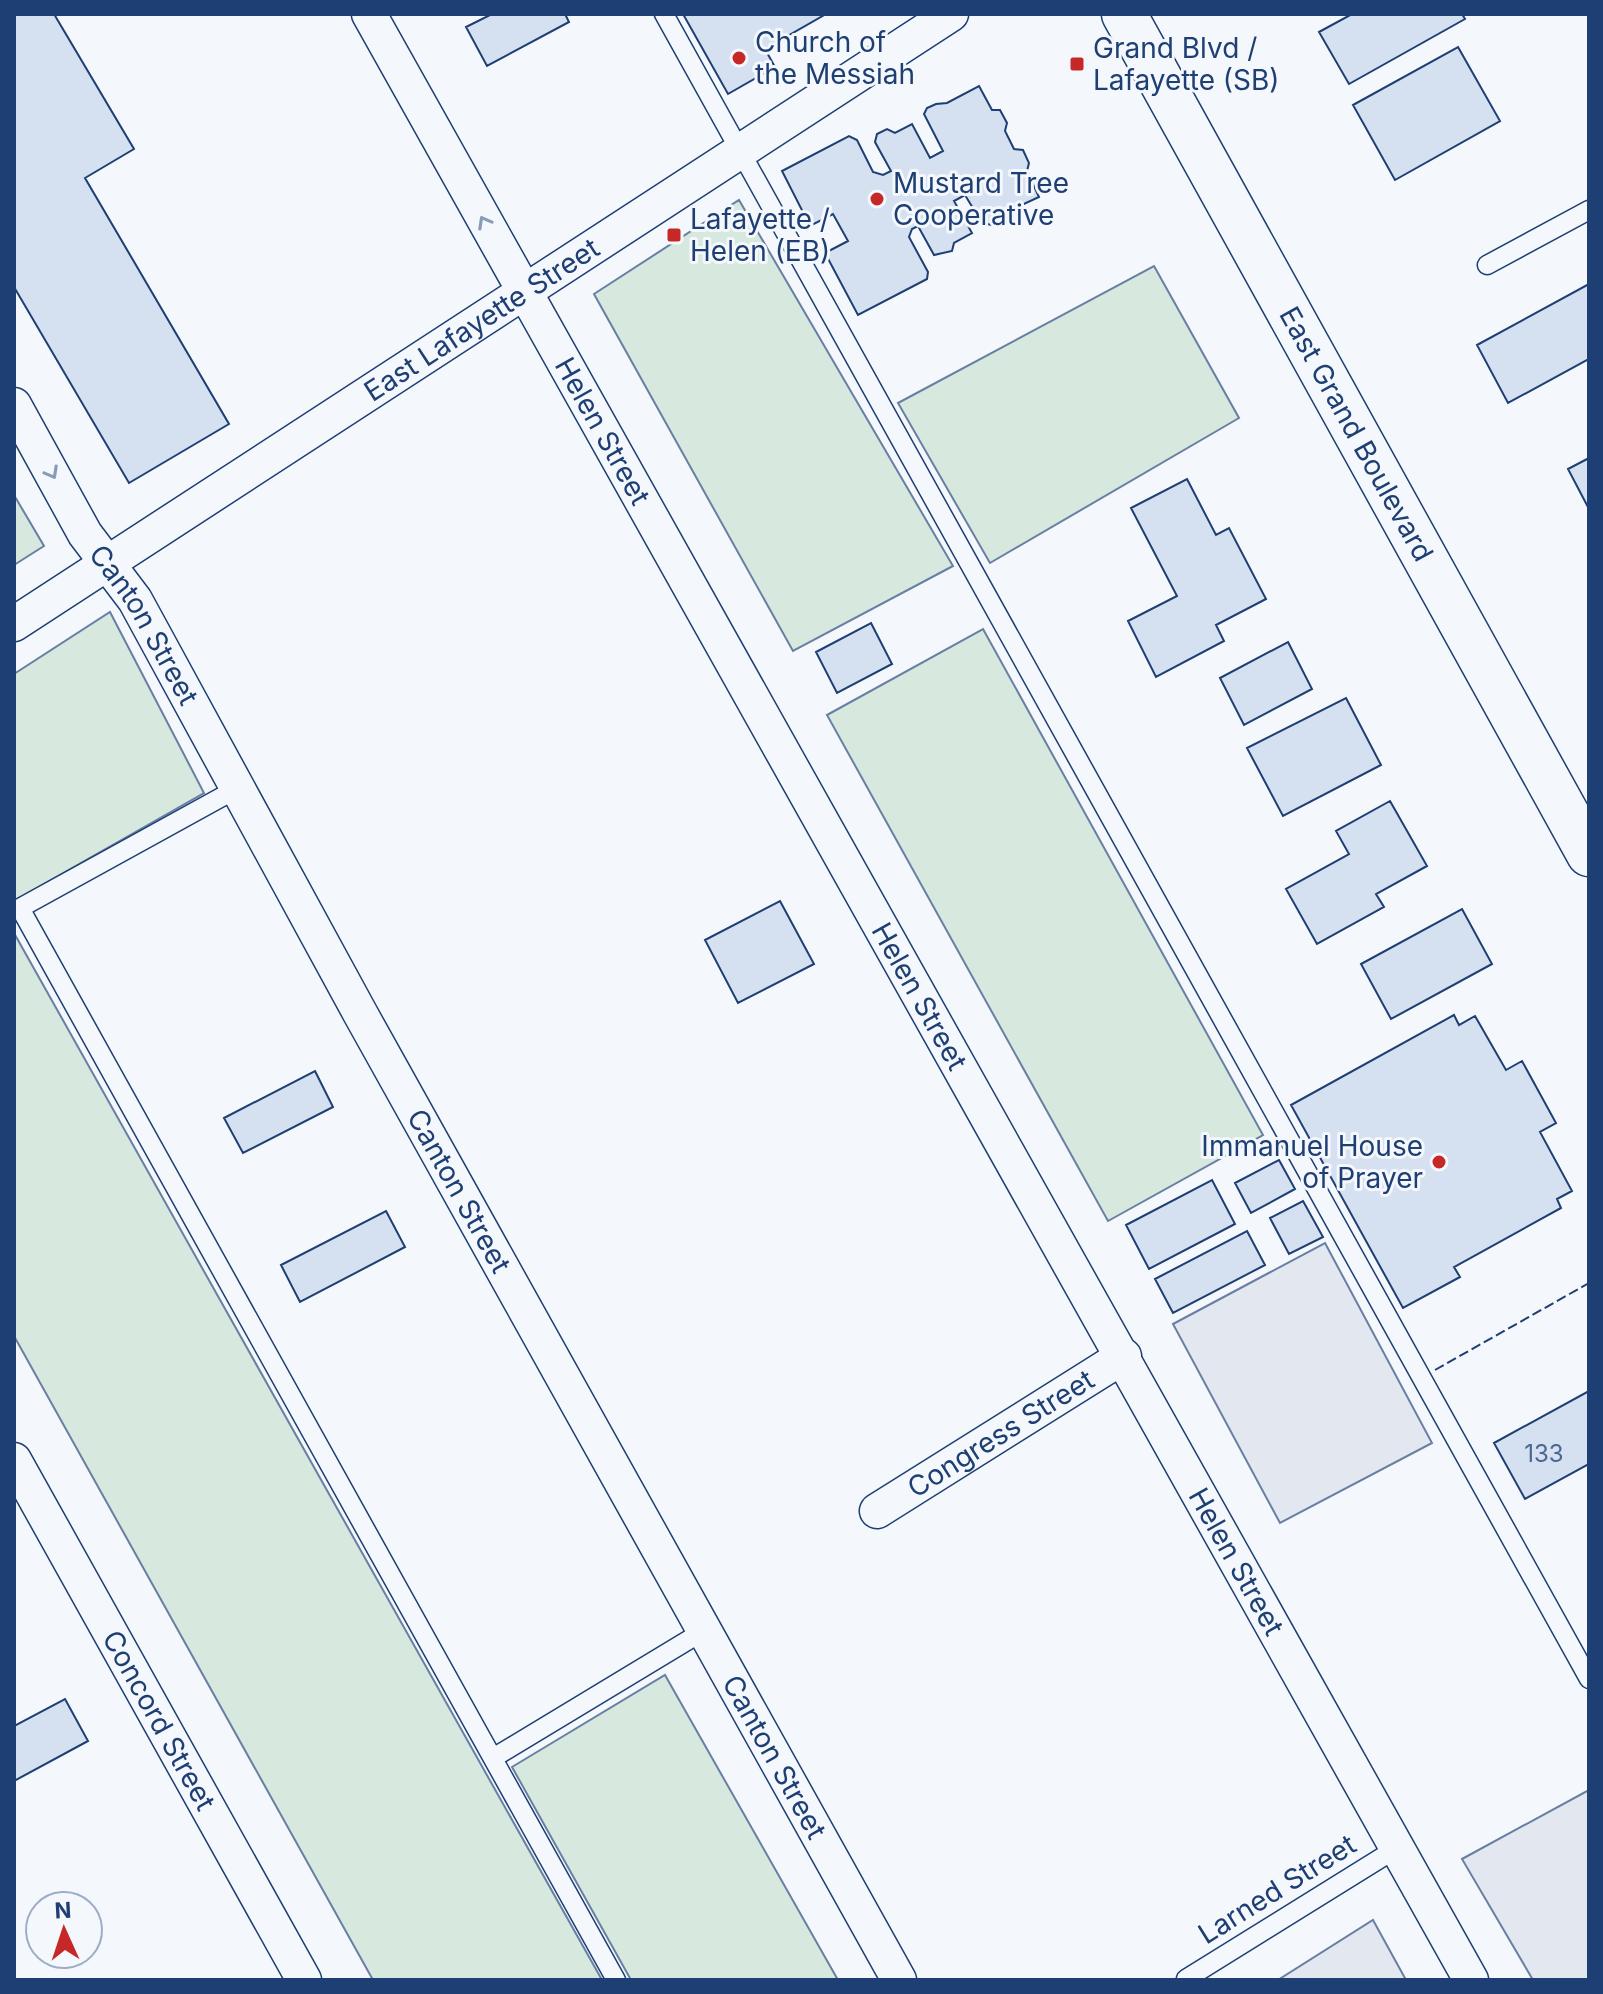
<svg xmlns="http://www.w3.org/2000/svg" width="1603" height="1994" viewBox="0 0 1603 1994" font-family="Inter,sans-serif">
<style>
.green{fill:#d7e8df;stroke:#687fa3;stroke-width:2}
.parking{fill:#e3e8f0;stroke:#687fa3;stroke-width:2}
.building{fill:#d5e0f0;stroke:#1d3f73;stroke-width:2}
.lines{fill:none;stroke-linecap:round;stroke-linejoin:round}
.lane-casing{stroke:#1d3f73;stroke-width:21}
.street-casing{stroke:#1d3f73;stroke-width:37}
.secondary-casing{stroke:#1d3f73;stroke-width:47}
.lane{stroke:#f4f7fb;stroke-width:18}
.street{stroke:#f4f7fb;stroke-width:34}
.secondary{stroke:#f4f7fb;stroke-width:44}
.fence{stroke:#1d3f73;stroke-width:2;stroke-dasharray:10 4;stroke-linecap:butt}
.oneway{stroke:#889bb7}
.poi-dot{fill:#c62828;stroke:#f4f7fb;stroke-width:3}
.labels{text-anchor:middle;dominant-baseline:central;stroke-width:6;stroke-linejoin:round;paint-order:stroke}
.number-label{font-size:24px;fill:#4b6792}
.poi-label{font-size:28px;fill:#1d3f73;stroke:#f4f7fb;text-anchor:start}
.street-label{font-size:28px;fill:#1d3f73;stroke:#f4f7fb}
</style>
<rect width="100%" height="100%" fill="#f4f7fb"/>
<path class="green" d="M 739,200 L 953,566 L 793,651 L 594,294 Z
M 1154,266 L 1239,418 L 990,563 L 898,403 Z
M 14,495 L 44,546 L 14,565 Z
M 110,612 L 204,793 L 14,901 L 14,674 Z
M 983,629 L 1263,1135 L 1108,1221 L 827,715 Z
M 14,933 L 602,1980 L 373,1980 L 14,1336 Z
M 665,1675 L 838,1980 L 631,1980 L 512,1767 Z"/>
<path class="parking" d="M 1325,1243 L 1432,1443 L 1280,1523 L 1173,1324 Z
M 1589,1790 L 1589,1980 L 1533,1980 L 1462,1859 Z
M 1373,1920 L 1406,1980 L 1278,1980 Z"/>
<path class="building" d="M 14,14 L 54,14 L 134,149 L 85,178 L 229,424 L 129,483 L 14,287 Z
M 492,14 L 565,14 L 569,22 L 487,66 L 466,27 Z
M 683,14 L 826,14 L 765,49 L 775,67 L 728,94 Z
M 1352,14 L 1462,14 L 1465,19 L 1349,84 L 1319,32 Z
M 1458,47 L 1500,121 L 1395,180 L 1353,105 Z
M 979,86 L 992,110 L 1000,110 L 1007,123 L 1005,131 L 1014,149 L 1023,150 L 1029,163 L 1027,171 L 1039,197 L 1002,214 L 1000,220 L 992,225 L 982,223 L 965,195 L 954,201 L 972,233 L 954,243 L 952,251 L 934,255 L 918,226 L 912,229 L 909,237 L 928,272 L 927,279 L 858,315 L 825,253 L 848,241 L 833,214 L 810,226 L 782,171 L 849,136 L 857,140 L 873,172 L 883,175 L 891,171 L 875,142 L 877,134 L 887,129 L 895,133 L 912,124 L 930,158 L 943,151 L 924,114 L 927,108 L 936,104 L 947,103 Z
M 1589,284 L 1589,359 L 1508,403 L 1477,345 Z
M 1589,458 L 1589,509 L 1568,469 Z
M 1187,479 L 1216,535 L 1229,528 L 1266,599 L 1216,625 L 1224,641 L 1156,677 L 1128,621 L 1177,596 L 1131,508 Z
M 871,623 L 892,664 L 837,693 L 816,652 Z
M 1288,642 L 1312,689 L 1244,725 L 1220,678 Z
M 1346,698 L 1381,765 L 1283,816 L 1247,748 Z
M 1390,801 L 1427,866 L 1376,894 L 1384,907 L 1317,944 L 1286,889 L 1349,854 L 1336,831 Z
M 780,901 L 814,964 L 738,1003 L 705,940 Z
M 1462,909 L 1492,964 L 1391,1019 L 1361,964 Z
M 1454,1015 L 1459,1025 L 1475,1016 L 1506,1070 L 1522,1061 L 1556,1123 L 1540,1132 L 1572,1191 L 1557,1199 L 1561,1208 L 1454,1267 L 1460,1277 L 1403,1308 L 1291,1105 Z
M 315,1071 L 333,1107 L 243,1153 L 224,1118 Z
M 1279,1160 L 1295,1189 L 1251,1213 L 1235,1183 Z
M 1212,1180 L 1235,1224 L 1149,1269 L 1126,1225 Z
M 1303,1201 L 1323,1237 L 1289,1254 L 1270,1218 Z
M 386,1211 L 405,1247 L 300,1302 L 281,1265 Z
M 1247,1231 L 1265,1265 L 1173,1313 L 1155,1279 Z
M 1589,1391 L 1589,1464 L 1525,1499 L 1494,1443 Z
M 65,1699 L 88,1741 L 14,1781 L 14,1726 Z"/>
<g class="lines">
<g class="lane-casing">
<path id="lane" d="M 664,14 L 1589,1679
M 1487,265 L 1589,210
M 238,788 L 20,908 L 616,1980
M 493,1758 L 705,1630
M 1186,1979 L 1397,1848"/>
</g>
<g class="street-casing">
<g id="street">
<path id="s1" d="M 369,14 L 1471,1980"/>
<path id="s2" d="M 14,405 L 85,534 L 135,600 L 360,1013 L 899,1980"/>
<path id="s3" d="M 14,624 L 951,14"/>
<path id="s4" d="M 14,1460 L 304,1980"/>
<path id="s5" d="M 877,1511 L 1124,1356"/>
</g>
</g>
<g class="secondary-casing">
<g id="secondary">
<path id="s6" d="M 1124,14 L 1589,854"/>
</g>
</g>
<use href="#lane" class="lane"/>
<use href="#street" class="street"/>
<use href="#secondary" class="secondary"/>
<path class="fence" d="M 1435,1370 L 1589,1283"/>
</g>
<defs><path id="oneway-chevron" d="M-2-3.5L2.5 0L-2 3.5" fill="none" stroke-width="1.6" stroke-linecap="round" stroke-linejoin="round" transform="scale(2)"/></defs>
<g class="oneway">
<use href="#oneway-chevron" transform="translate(484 222) rotate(-119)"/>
<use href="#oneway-chevron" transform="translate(52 473) rotate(61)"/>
</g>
<g class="poi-dot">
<circle cx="739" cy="58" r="8"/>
<rect x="1069" y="56" width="16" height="16" rx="4"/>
<circle cx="877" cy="199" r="8"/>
<rect x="666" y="227" width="16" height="16" rx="4"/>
<circle cx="1439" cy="1162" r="8"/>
</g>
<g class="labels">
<g class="number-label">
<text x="1544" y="1453">133</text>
</g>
<g class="poi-label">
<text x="755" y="42">Church of<tspan x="755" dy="32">the Messiah</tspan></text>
<text x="1093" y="48">Grand Blvd /<tspan x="1093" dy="32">Lafayette (SB)</tspan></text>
<text x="893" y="183">Mustard Tree<tspan x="893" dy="32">Cooperative</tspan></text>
<text x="690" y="219">Lafayette /<tspan x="690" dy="32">Helen (EB)</tspan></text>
<text x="1423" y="1146" text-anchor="end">Immanuel House<tspan x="1423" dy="32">of Prayer</tspan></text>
</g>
<g class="street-label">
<text stroke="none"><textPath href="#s3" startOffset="558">East Lafayette Street</textPath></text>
<text stroke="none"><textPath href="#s1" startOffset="478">Helen Street</textPath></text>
<text stroke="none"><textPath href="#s6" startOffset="480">East Grand Boulevard</textPath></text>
<text stroke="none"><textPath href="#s2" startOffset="256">Canton Street</textPath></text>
<text stroke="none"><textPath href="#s1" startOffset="1126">Helen Street</textPath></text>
<text stroke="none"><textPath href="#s2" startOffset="904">Canton Street</textPath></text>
<text stroke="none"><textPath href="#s5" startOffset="146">Congress Street</textPath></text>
<text stroke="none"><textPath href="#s1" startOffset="1774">Helen Street</textPath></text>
<text stroke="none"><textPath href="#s4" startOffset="298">Concord Street</textPath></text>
<text stroke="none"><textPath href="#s2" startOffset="1552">Canton Street</textPath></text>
<text transform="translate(1277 1889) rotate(-32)">Larned Street</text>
</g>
</g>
<rect width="1603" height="1994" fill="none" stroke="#1d3f73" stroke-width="32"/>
<g transform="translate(64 1930) rotate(357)"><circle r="38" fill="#f4f7fb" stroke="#9eadc5" stroke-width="2"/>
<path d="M0-6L14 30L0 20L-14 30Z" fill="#c62828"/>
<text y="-12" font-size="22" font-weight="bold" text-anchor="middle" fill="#1d3f73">N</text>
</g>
</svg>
